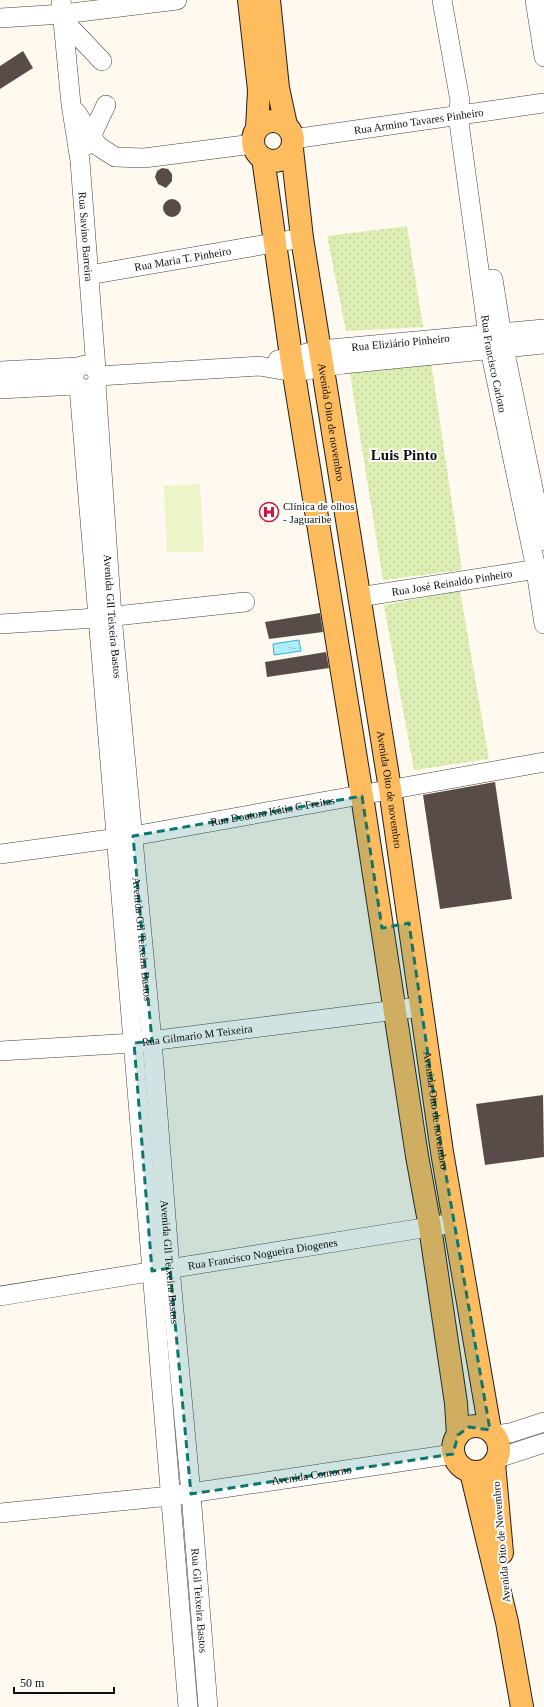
<svg xmlns="http://www.w3.org/2000/svg" width="544" height="1707" viewBox="0 0 544 1707" font-family="Georgia,serif">
<style>
.grass{fill:url(#grass-dots)}
.pitch{fill:#edf4c7}
.water{fill:url(#water-ripples);stroke:#2eb4db}
.building{fill:#584c49}
.lines{fill:none;stroke-linecap:round;stroke-linejoin:round}
.minor-casing{stroke:#414141;stroke-width:20}
.major-casing{stroke:#1f1f1f;stroke-width:24}
.minor{stroke:#fff;stroke-width:19}
.major{stroke:#ffbc5f;stroke-width:22}
.marked{fill:#0f766e;fill-opacity:0.2;stroke:#0f766e;stroke-width:3;stroke-dasharray:8 5;stroke-linejoin:round}
.labels{text-anchor:middle;dominant-baseline:central;stroke-width:4;stroke-linejoin:round;paint-order:stroke}
.street-label{font-size:11px;fill:#0e0e0e;stroke:#fff}
.poi-label{font-size:11px;fill:#0e0e0e;stroke:#fff;text-anchor:start}
.district-label{font-size:15px;font-weight:bold;fill:#0e0e0e;stroke:#fff}
</style>
<defs>
<pattern id="grass-dots" width="8" height="8" patternUnits="userSpaceOnUse"><rect width="8" height="8" fill="#ddeeb5"/><path d="M2 2h.1M6 6h.1" fill="none" stroke="#bccb9a" stroke-width="1.8" stroke-linecap="round"/></pattern>
<pattern id="water-ripples" width="26" height="14" patternUnits="userSpaceOnUse"><rect width="26" height="14" fill="#aeedfc"/><path d="M2 4q2-2 4 0t4 0M15 11q2-2 4 0t4 0" fill="none" stroke="#94cad7"/></pattern>
</defs>
<rect width="100%" height="100%" fill="#fff9ef"/>
<path class="grass" d="M 407,226 L 423,327 L 346,331 L 327,236 Z
M 431,362 L 462,570 L 383,580 L 349,367 Z
M 460,591 L 489,759 L 414,770 L 384,605 Z"/>
<path class="pitch" d="M 200,484 L 204,552 L 167,552 L 164,486 Z"/>
<path class="water" d="M 299,640 L 301,651 L 274,655 L 273,644 Z"/>
<path class="building" d="M 23,51 L 33,68 L 0,89 L 0,66 Z
M 162,168 L 168,169 L 172,174 L 172,181 L 166,188 L 158,184 L 155,177 L 157,171 Z
M163 208a9 9 0 1 1 18 0a9 9 0 1 1-18 0Z
M 320,613 L 323,632 L 269,639 L 265,622 Z
M 326,652 L 329,668 L 267,677 L 265,662 Z
M 495,782 L 512,899 L 440,909 L 423,795 Z
M 543,1095 L 544,1157 L 485,1165 L 476,1104 Z"/>
<g class="lines">
<g class="minor-casing">
<g id="minor">
<path id="s1" d="M 61,0 L 71,104 L 80,161 L 96,369"/>
<path id="s2" d="M 442,0 L 460,101 L 458,115 L 490,350 L 535,564 L 544,624"/>
<path d="M 535,0 L 544,57"/>
<path d="M 0,18 L 63,14 L 177,0"/>
<path d="M 63,20 L 102,61"/>
<path d="M 76,112 L 98,146 L 115,157 L 144,158 L 253,144"/>
<path id="s3" d="M 293,139 L 544,103"/>
<path d="M 87,145 L 106,105"/>
<path id="s4" d="M 89,275 L 302,238"/>
<path d="M 493,279 L 504,348 L 544,541"/>
<path id="s5" d="M 278,360 L 320,350 L 544,329"/>
<circle cx="86" cy="377" r="12"/>
<path d="M 0,371 L 78,367"/>
<path d="M 98,376 L 259,366 L 294,372 L 343,364 L 544,344"/>
<path id="s6" d="M 96,384 L 112,616 L 152,1041 L 170,1268 L 191,1494 L 208,1707"/>
<path d="M 79,387 L 188,1707"/>
<path d="M 0,389 L 76,385"/>
<path id="s7" d="M 359,597 L 544,568"/>
<path d="M 0,624 L 97,618 L 245,602"/>
<path id="s8" d="M 0,854 L 133,836 L 544,762"/>
<path id="s9" d="M 0,1051 L 134,1043 L 420,1007"/>
<path id="s10" d="M 0,1296 L 454,1223"/>
<path d="M 495,1435 L 510,1433 L 544,1422"/>
<path d="M 498,1458 L 544,1443"/>
<path id="s11" d="M 0,1513 L 170,1496 L 453,1454"/>
</g>
</g>
<g class="major-casing">
<g id="major">
<path d="M 249,0 L 259,90 L 257,129"/>
<path d="M 269,0 L 278,88 L 286,125"/>
<circle cx="273" cy="141" r="20"/>
<path id="s12" d="M 292,149 L 302,238 L 321,357 L 390,789 L 442,1152 L 490,1430"/>
<path d="M 263,158 L 291,356 L 362,796 L 417,1156 L 430,1227 L 456,1403 L 458,1435"/>
<circle cx="476" cy="1449" r="23"/>
<path d="M 494,1463 L 502,1553"/>
<path d="M 471,1472 L 507,1622 L 522,1707"/>
</g>
</g>
<use href="#minor" class="minor"/>
<use href="#major" class="major"/>
</g>
<path class="marked" d="M 362,796 L 382,928 L 409,923 L 442,1152 L 490,1430 L 469,1427 L 458,1435 L 453,1454 L 191,1494 L 170,1268 L 152,1271 L 134,1043 L 152,1041 L 133,836 Z"/>
<defs>
<g id="hospital-ring" transform="scale(1)"><circle r="9.5" fill="#fff" stroke="#cd1841" stroke-width="1.5"/><path d="M-5-5h3v3.5h4V-5h3V5h-3V1.5h-4V5h-3Z" fill="#cd1841"/></g>
</defs>
<g fill-rule="evenodd">
<use href="#hospital-ring" x="269" y="512"/>
</g>
<g class="labels">
<g class="street-label">
<text stroke="none"><textPath href="#s3" startOffset="127">Rua Armino Tavares Pinheiro</textPath></text>
<text stroke="none"><textPath href="#s1" startOffset="238">Rua Savino Barreira</textPath></text>
<text stroke="none"><textPath href="#s4" startOffset="95">Rua Maria T. Pinheiro</textPath></text>
<text stroke="none"><textPath href="#s5" startOffset="124">Rua Eliziário Pinheiro</textPath></text>
<text stroke="none"><textPath href="#s2" startOffset="368">Rua Francisco Carloto</textPath></text>
<text stroke="none"><textPath href="#s12" startOffset="276">Avenida Oito de novembro</textPath></text>
<text stroke="none"><textPath href="#s7" startOffset="94">Rua José Reinaldo Pinheiro</textPath></text>
<text stroke="none"><textPath href="#s6" startOffset="233">Avenida GIl Teixeira Bastos</textPath></text>
<text stroke="none"><textPath href="#s12" startOffset="648">Avenida Oito de novembro</textPath></text>
<text stroke="none"><textPath href="#s8" startOffset="276">Rua Doutora Kátia C Freitas</textPath></text>
<text stroke="none"><textPath href="#s6" startOffset="557">Avenida GIl Teixeira Bastos</textPath></text>
<text stroke="none"><textPath href="#s9" startOffset="198">Rua Gilmario M Teixeira</textPath></text>
<text stroke="none"><textPath href="#s12" startOffset="972">Avenida Oito de novembro</textPath></text>
<text stroke="none"><textPath href="#s10" startOffset="266">Rua Francisco Nogueira Diogenes</textPath></text>
<text stroke="none"><textPath href="#s6" startOffset="881">Avenida GIl Teixeira Bastos</textPath></text>
<text stroke="none"><textPath href="#s11" startOffset="314">Avenida Contorno</textPath></text>
<text transform="translate(501 1542) rotate(-95)">Avenida Oito de Novembro</text>
<text stroke="none"><textPath href="#s6" startOffset="1221">Rua Gil Teixeira Bastos</textPath></text>
</g>
<g class="poi-label">
<text x="283" y="506">Clínica de olhos<tspan x="283" dy="13">- Jaguaribe</tspan></text>
</g>
<g class="district-label">
<text x="404" y="455">Luis Pinto</text>
</g>
</g>
<path d="M14 1687v6h100v-6" fill="none" stroke="#0e0e0e" stroke-width="2"/>
<text x="20" y="1687" font-size="12" fill="#0e0e0e" stroke="#ffffff" stroke-width="3" paint-order="stroke">50 m</text>
</svg>
